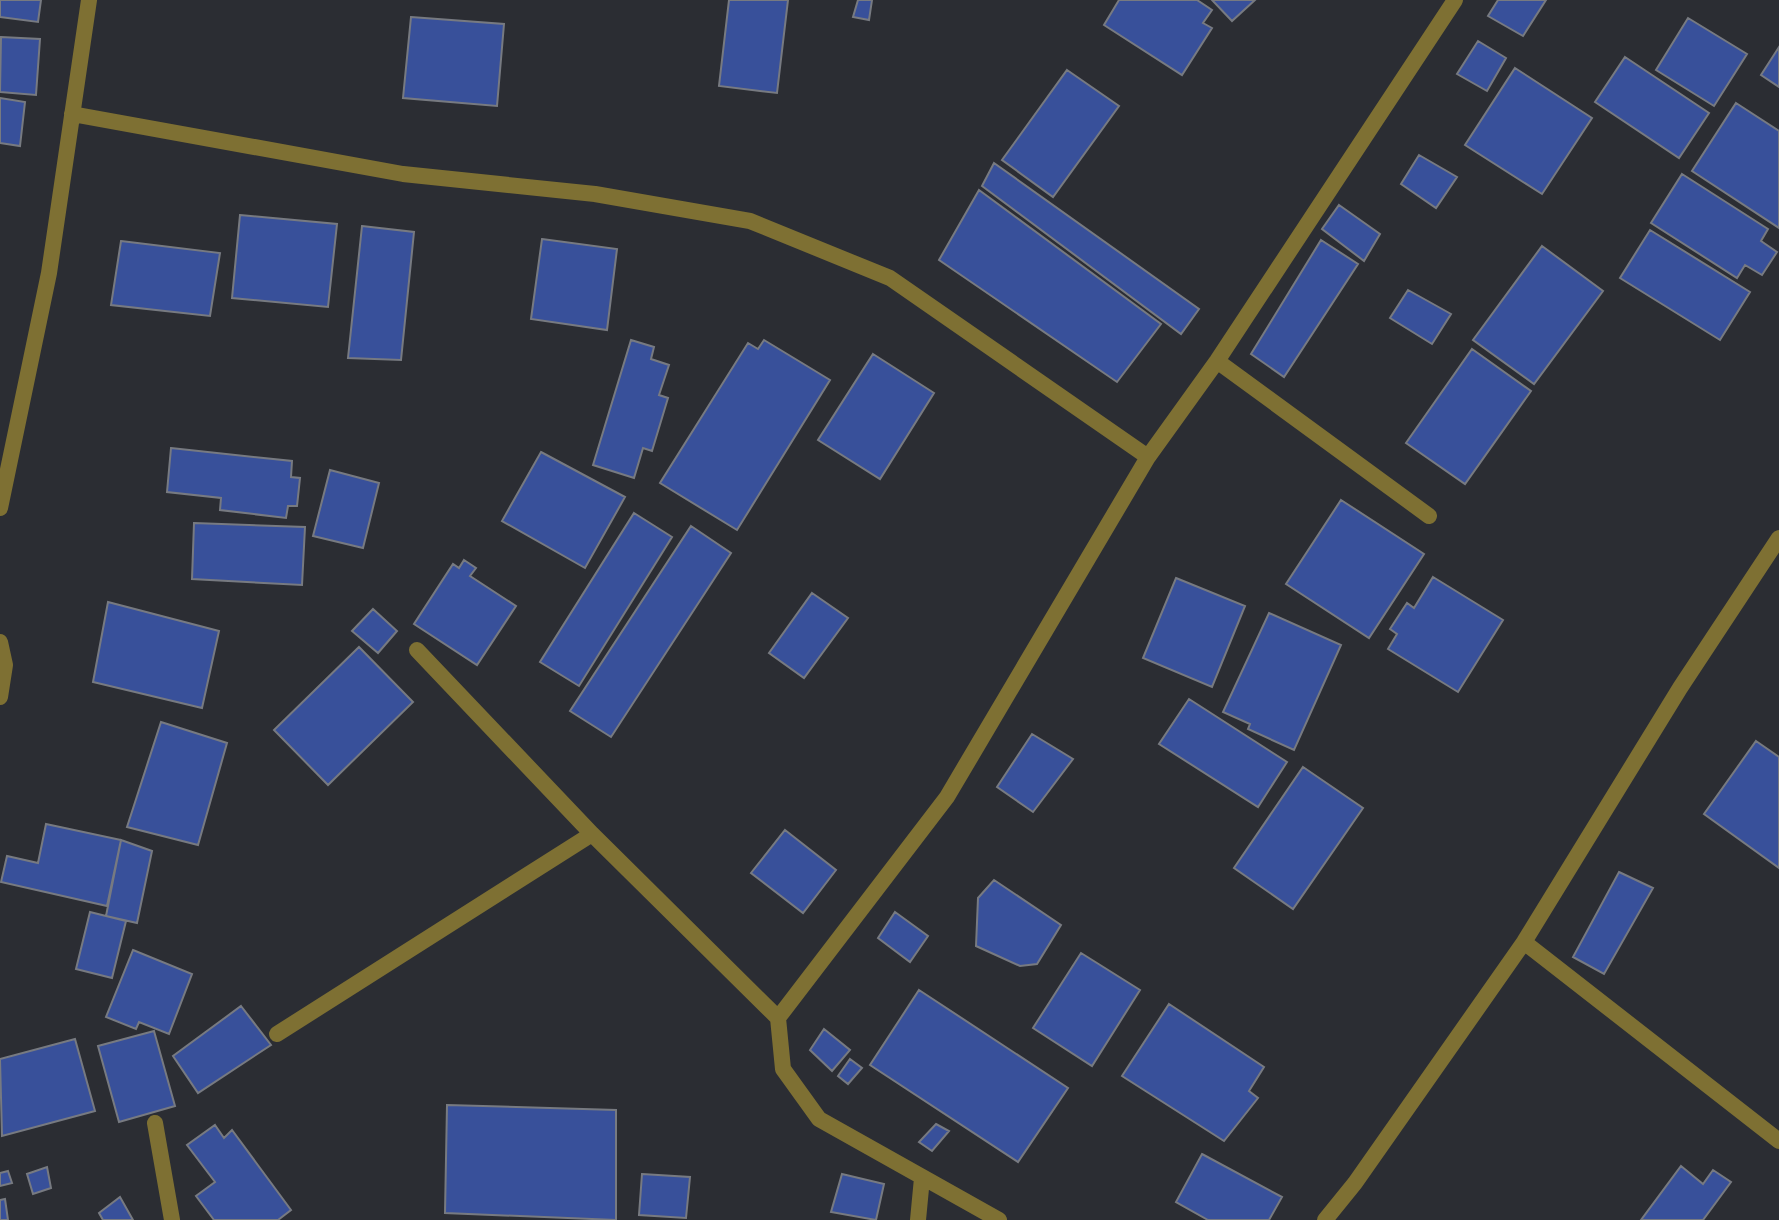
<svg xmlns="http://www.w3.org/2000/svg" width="1779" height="1220" viewBox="0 0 1779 1220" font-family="Georgia,serif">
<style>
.building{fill:#38509a;stroke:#777a81;stroke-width:2}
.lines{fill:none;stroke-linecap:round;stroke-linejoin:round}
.street{stroke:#7e7033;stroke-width:16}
</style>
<rect width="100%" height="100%" fill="#2b2d33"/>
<path class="building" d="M 0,0 L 41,0 L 38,22 L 0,17 Z
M 729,0 L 788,0 L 777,93 L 719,86 Z
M 858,0 L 872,0 L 869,20 L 853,17 Z
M 1119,0 L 1197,0 L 1212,10 L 1203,23 L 1212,28 L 1182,75 L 1104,25 Z
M 1212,0 L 1255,0 L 1232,21 Z
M 1498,0 L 1546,0 L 1523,36 L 1488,16 Z
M 411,17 L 504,24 L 497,106 L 403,98 Z
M 1688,18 L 1747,54 L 1714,106 L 1656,70 Z
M 1,37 L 40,39 L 36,95 L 0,92 Z
M 1478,41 L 1506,58 L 1487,91 L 1457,74 Z
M 1779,47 L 1779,87 L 1761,75 Z
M 1625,57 L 1709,113 L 1679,158 L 1595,102 Z
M 1515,68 L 1592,118 L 1542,194 L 1465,145 Z
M 1067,70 L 1119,106 L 1053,197 L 1002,160 Z
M 0,98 L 25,102 L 20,146 L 0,143 Z
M 1736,103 L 1779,131 L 1779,228 L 1692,171 Z
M 1419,155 L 1457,177 L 1436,208 L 1401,184 Z
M 994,163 L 1199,309 L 1181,334 L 982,186 Z
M 1682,174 L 1768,229 L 1761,241 L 1777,252 L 1762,275 L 1745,265 L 1737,278 L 1651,223 Z
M 979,190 L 1161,324 L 1117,382 L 939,260 Z
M 1339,205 L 1380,234 L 1364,261 L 1322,229 Z
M 240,215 L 337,224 L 328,307 L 232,298 Z
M 362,226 L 414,232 L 401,360 L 348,358 Z
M 1650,230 L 1750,292 L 1720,340 L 1620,278 Z
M 542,239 L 617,249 L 607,330 L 531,319 Z
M 1321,240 L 1358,264 L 1284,377 L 1251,354 Z
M 121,241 L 220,253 L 210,316 L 111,305 Z
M 1542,246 L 1603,291 L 1534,384 L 1473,340 Z
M 1408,290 L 1451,314 L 1432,344 L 1390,318 Z
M 631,340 L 654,347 L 651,359 L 669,365 L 659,395 L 668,398 L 652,451 L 643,448 L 634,478 L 593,465 Z
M 764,340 L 830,380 L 737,530 L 660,483 L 748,343 L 758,349 Z
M 1472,349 L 1531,391 L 1465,484 L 1406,443 Z
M 873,354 L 934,393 L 880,479 L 818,440 Z
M 171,448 L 292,461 L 291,477 L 300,478 L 297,506 L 288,506 L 286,518 L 220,510 L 221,498 L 167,492 Z
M 541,452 L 625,497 L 585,568 L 502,521 Z
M 330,470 L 379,483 L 363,548 L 313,536 Z
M 1341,500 L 1424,554 L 1369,638 L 1286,584 Z
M 634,513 L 672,537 L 579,686 L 540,662 Z
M 194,523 L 305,527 L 302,585 L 192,579 Z
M 691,526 L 731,553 L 611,737 L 570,711 Z
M 464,560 L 476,568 L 470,576 L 516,606 L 477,665 L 414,624 L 453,564 L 459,568 Z
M 1433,577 L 1503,620 L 1458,692 L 1388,649 L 1397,634 L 1390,629 L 1407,603 L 1414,608 Z
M 1176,578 L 1245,606 L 1212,687 L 1143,658 Z
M 812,593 L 848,618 L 804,678 L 769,653 Z
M 108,602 L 219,631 L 202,708 L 93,682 Z
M 373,609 L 397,631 L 378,653 L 352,631 Z
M 1269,613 L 1341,645 L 1294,750 L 1248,729 L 1250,724 L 1223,712 Z
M 359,647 L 413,702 L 328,785 L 274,730 Z
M 1189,699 L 1287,762 L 1258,807 L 1159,744 Z
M 161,722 L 227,743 L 198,845 L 127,827 Z
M 1032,734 L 1073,759 L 1033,812 L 997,787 Z
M 1756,741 L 1779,757 L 1779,868 L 1704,814 Z
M 1303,767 L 1363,808 L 1293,909 L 1234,868 Z
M 46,824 L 121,840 L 107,906 L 1,882 L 7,856 L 38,863 Z
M 785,830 L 836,870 L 803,913 L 751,873 Z
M 121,840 L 152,851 L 137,923 L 106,916 Z
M 1619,872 L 1653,888 L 1604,974 L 1573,957 Z
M 994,880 L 1061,925 L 1037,964 L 1020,966 L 976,946 L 978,898 Z
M 90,912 L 126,921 L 112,978 L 76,969 Z
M 895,912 L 928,936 L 910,962 L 878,938 Z
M 133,950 L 192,974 L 169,1034 L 139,1022 L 136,1029 L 106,1017 Z
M 1081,953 L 1140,990 L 1092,1066 L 1033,1028 Z
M 919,990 L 1068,1088 L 1018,1162 L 870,1065 Z
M 1169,1004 L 1264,1067 L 1249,1091 L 1258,1098 L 1224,1141 L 1122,1076 Z
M 241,1006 L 271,1045 L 198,1093 L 173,1056 Z
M 824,1029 L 850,1050 L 832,1071 L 810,1050 Z
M 154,1031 L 175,1106 L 119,1122 L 98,1046 Z
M 75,1039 L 95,1111 L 2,1136 L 0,1059 Z
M 850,1059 L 862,1068 L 848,1084 L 838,1076 Z
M 447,1105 L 616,1110 L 616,1220 L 445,1213 Z
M 936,1124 L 949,1131 L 932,1151 L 919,1142 Z
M 215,1125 L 224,1138 L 232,1130 L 291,1210 L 278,1220 L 214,1220 L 196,1196 L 215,1182 L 187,1145 Z
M 1202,1154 L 1282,1197 L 1269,1220 L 1208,1220 L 1176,1202 Z
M 1681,1166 L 1703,1184 L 1713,1170 L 1731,1182 L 1703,1220 L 1641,1220 Z
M 47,1167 L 51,1188 L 33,1194 L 27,1174 Z
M 8,1171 L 12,1183 L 0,1186 L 0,1173 Z
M 642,1174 L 690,1177 L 686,1218 L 639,1215 Z
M 842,1174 L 884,1184 L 876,1220 L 831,1212 Z
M 120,1197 L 133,1220 L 103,1220 L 99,1213 Z
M 5,1199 L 8,1220 L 0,1220 L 0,1200 Z"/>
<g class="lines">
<path class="street" d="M 72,114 L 403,174 L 595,194 L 750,221 L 890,278 L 1148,457
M 1217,361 L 1429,516
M 0,508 L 49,273 L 89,0
M 0,642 L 5,665 L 0,697
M 417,650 L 592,834 L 778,1018
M 1524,942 L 1779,1141
M 277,1034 L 592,834
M 155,1123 L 172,1220
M 918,1220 L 922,1178
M 999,1220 L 819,1119 L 783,1069 L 778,1018 L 947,797 L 1148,457 L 1217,361 L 1455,0
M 1325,1220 L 1355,1183 L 1524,942 L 1680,688 L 1779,538"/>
</g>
</svg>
